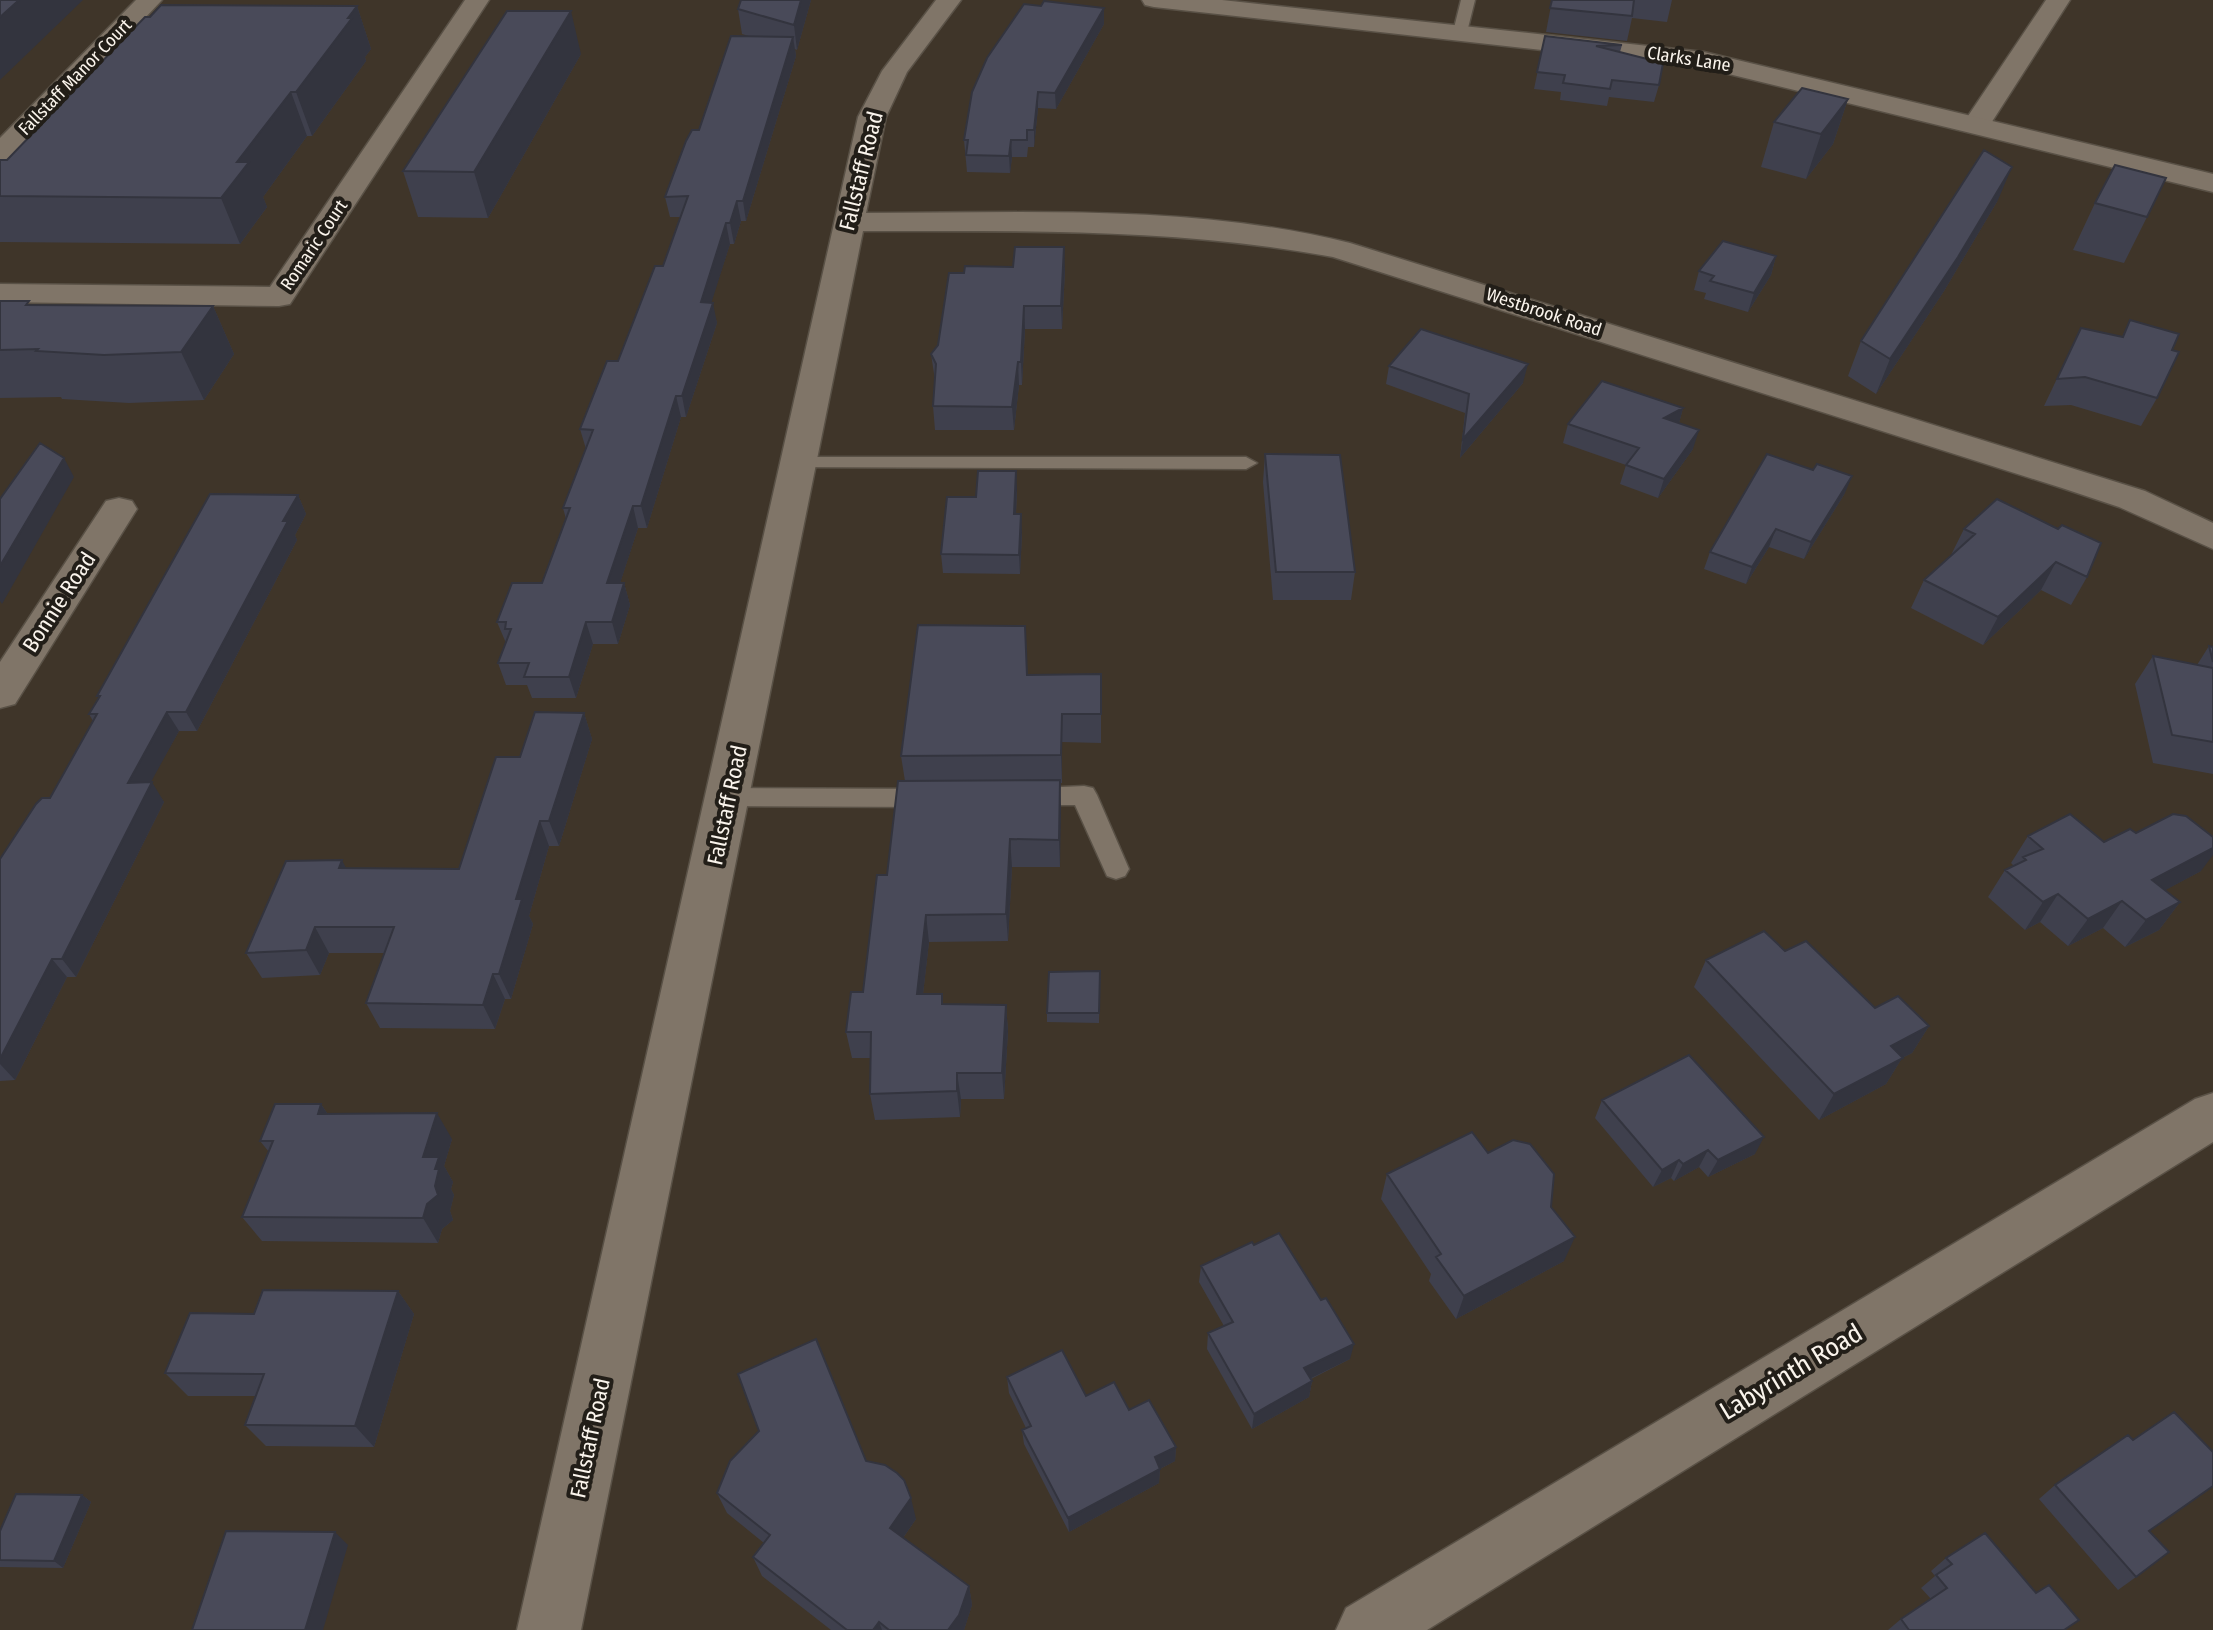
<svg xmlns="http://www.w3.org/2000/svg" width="2213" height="1630" viewBox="0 0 2213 1630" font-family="'Fira Sans Condensed',sans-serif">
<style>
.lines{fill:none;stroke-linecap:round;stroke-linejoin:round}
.service-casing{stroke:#595146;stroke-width:3}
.minor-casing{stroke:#595146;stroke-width:3}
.tertiary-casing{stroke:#595146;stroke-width:3}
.service{fill:#807568;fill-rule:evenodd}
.minor{fill:#807568;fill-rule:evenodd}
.tertiary{fill:#807568;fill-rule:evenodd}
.wall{fill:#3f404d}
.shaded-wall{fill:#33343e}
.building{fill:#494a59;stroke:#33343e;stroke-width:2}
.labels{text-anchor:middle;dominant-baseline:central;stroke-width:8;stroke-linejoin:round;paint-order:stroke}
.far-street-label{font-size:18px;fill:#faf4ec;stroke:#221e18}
.street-label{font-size:22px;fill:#faf4ec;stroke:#221e18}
.near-street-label{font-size:26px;fill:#faf4ec;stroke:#221e18}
</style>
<rect width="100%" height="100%" fill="#3f3529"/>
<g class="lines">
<g class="service-casing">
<path id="service" d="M 1461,0 L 1475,0 L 1467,32 L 1460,36 L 1453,32 Z
M 798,457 L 1246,457 L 1257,463 L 1246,469 L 791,467 L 787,463 L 791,459 Z
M 1084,786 L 1093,788 L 1097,795 L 1129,869 L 1125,876 L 1116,879 L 1107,876 L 1075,805 L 1028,805 L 1019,803 L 1015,796 L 1019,789 Z
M 728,788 L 929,789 L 938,791 L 942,798 L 938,805 L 929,807 L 728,806 L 719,804 L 715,797 L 719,790 Z"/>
</g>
<g class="minor-casing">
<path id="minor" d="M 136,0 L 162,0 L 10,160 L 0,162 L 0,138 Z
M 465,0 L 489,0 L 290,304 L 279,306 L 0,302 L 0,284 L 270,287 Z
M 936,0 L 961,0 L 907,72 L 886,117 L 866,213 C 1026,213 1193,204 1350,243 L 2145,491 L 2213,523 L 2213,549 L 2119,507 L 2062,488 L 1333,257 C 1177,228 1021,231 863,231 L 581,1630 L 517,1630 L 858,117 L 882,71 Z
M 2046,0 L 2070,0 L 1986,131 L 1976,133 L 1966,131 L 1962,125 Z
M 119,498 L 132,501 L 137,509 L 15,704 L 0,708 L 0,662 L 106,501 Z
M 2213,1093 L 2213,1142 L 1427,1630 L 1336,1630 L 1346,1608 L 2195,1099 Z"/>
</g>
<g class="tertiary-casing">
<path id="tertiary" d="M 1142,0 L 1222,0 L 1704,52 L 2213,174 L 2213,192 L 1704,68 L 1154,7 L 1145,5 Z"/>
</g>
<use href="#service" class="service"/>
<use href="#minor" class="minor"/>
<use href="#tertiary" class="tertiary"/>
</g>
<path class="wall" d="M 811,0 L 797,50 L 795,49 L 796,56 L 746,221 L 741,221 L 734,244 L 730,244 L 711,302 L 717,323 L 686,417 L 681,417 L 647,528 L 638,528 L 620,583 L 624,583 L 630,605 L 618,644 L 593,644 L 576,698 L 532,698 L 527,685 L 506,685 L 498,663 L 506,643 L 497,622 L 542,583 L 566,519 L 563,508 L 586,449 L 580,429 L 618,361 L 663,266 L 681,217 L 670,217 L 665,197 L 699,130 L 752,37 L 742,34 L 738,9 Z
M 1552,0 L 1672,0 L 1667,22 L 1632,18 L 1627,41 L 1546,32 Z
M 357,6 L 371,49 L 365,57 L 366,61 L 312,136 L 307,136 L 263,197 L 267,207 L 240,244 L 0,242 L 0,160 L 7,160 Z
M 1041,6 L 1104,8 L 1104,24 L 1056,109 L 1038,108 L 1034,147 L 1028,147 L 1027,157 L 1012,157 L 1010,173 L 967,172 L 964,140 Z
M 1545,36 L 1622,45 L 1620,52 L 1659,85 L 1654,102 L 1609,97 L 1607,106 L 1560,100 L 1561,92 L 1534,89 Z
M 581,54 L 488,218 L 418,217 L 403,171 Z
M 1848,99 L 1833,144 L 1806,179 L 1761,167 L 1774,122 Z
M 1998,200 L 1944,291 L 1876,394 L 1848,376 L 1861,341 Z
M 2095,203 L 2147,217 L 2124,263 L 2073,250 Z
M 1776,256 L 1771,275 L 1748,312 L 1704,299 L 1706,293 L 1694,290 L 1699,271 Z
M 1065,270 L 1062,329 L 1025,329 L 1022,385 L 1019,385 L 1014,430 L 935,430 L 933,406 L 935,380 L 931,354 L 938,345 L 964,273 Z
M 0,301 L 31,305 L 213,306 L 234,354 L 204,400 L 129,403 L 62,399 L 61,397 L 0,398 Z
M 2130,320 L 2172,350 L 2157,398 L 2141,426 L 2071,405 L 2044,406 L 2081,328 L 2122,337 Z
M 1389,366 L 1523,383 L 1460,458 L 1465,413 L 1386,384 Z
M 1683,408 L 1679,423 L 1693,449 L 1658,498 L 1620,484 L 1626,465 L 1563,443 L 1568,424 Z
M 1265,454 L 1355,572 L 1351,600 L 1273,600 L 1263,482 Z
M 1017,490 L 1016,514 L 1022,533 L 1020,574 L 943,573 L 941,554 L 976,497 Z
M 1845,493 L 1804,559 L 1769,547 L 1746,584 L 1704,569 L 1710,552 Z
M 298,495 L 306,514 L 295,535 L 297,540 L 197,731 L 179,731 L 150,782 L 164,802 L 76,977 L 67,977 L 15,1080 L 0,1081 L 0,859 L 50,798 L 93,721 L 89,714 L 99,698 L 97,696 Z
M 1997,499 L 2087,577 L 2071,605 L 2041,590 L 1983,645 L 1911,608 L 1924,580 L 1951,555 L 1964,529 Z
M 2209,646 L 2213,647 L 2213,774 L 2153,763 L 2135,684 L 2153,656 L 2197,665 Z
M 1101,674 L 1101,743 L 1062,742 L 1062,783 L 1060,783 L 1060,867 L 1012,867 L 1008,941 L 929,942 L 923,994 L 943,1004 L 1006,1005 L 1008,1031 L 1004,1099 L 961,1099 L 960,1117 L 875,1120 L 870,1094 L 871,1058 L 852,1058 L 846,1032 L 863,992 L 887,875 L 905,781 L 901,756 L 1027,675 Z
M 584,713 L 592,739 L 559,846 L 549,846 L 529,916 L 533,924 L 511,999 L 505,999 L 495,1029 L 380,1028 L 366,1003 L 385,953 L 329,953 L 320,975 L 262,978 L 246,953 L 346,868 L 459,869 L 520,757 Z
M 2136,833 L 2201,871 L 2165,890 L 2180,902 L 2159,930 L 2125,947 L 2103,928 L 2068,946 L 2040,922 L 2025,930 L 1988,897 L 2005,870 L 2014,866 L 2011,863 L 2028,836 L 2104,842 Z
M 1785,951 L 1875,1008 L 1929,1026 L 1912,1053 L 1902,1058 L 1886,1084 L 1819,1120 L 1694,987 L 1706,960 Z
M 1100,971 L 1099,1023 L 1047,1022 L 1047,1013 Z
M 1602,1100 L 1755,1154 L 1708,1177 L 1699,1167 L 1674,1181 L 1671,1178 L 1653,1187 L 1595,1118 Z
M 321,1104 L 327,1113 L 452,1139 L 444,1166 L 453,1182 L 451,1189 L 454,1195 L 450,1211 L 453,1220 L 442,1229 L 438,1243 L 262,1241 L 242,1217 L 269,1152 L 260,1141 Z
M 1488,1153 L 1551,1207 L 1564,1261 L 1456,1319 L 1429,1281 L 1431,1274 L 1381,1199 L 1387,1174 Z
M 1201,1266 L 1350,1359 L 1311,1379 L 1312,1381 L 1309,1397 L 1252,1429 L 1207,1349 L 1208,1333 L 1224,1326 L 1199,1282 Z
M 398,1291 L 414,1314 L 374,1447 L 266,1446 L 245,1425 L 256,1396 L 188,1396 L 165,1373 Z
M 1007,1377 L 1086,1396 L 1129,1410 L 1176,1447 L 1175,1461 L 1160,1469 L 1159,1483 L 1069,1532 L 1024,1444 L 1022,1430 L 1026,1428 L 1009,1393 Z
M 759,1431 L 866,1461 L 916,1519 L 903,1538 L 969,1586 L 972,1605 L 964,1630 L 831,1630 L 762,1576 L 753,1557 L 764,1543 L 727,1513 L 717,1493 Z
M 2055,1485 L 2136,1577 L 2118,1590 L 2039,1499 Z
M 82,1495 L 91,1502 L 63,1568 L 0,1567 L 0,1531 Z
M 1946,1558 L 2064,1630 L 1888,1630 L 1901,1619 L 1931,1599 L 1921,1588 L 1935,1576 L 1931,1571 Z"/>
<path class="shaded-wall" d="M 19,0 L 83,0 L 0,80 L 0,17 Z
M 801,0 L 811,0 L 797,50 L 794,25 Z
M 357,6 L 371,49 L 365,57 L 366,61 L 312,136 L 296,92 Z
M 1104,8 L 1104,24 L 1056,109 L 1055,93 Z
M 571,11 L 581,54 L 488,218 L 474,172 Z
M 793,37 L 796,56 L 746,221 L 743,201 Z
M 291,92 L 307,136 L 263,197 L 267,207 L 240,244 L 221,198 L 237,162 Z
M 1038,92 L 1038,108 L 1034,147 L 1034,130 Z
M 1848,99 L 1833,144 L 1806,179 L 1821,134 Z
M 1011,140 L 1012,157 L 1010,173 L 1009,156 Z
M 2012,167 L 1998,200 L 1944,291 L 1876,394 L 1890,359 Z
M 737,201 L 741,221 L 734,244 L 730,223 Z
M 726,223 L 730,244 L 705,323 L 701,302 Z
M 1064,247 L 1065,270 L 1062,329 L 1061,306 Z
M 1776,256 L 1771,275 L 1748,312 L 1754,293 Z
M 713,303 L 717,323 L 686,417 L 682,396 Z
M 213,306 L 234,354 L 204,400 L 181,352 Z
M 1024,306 L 1025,329 L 1022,385 L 1021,362 Z
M 1018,362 L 1019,385 L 1014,430 L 1012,407 Z
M 1528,364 L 1523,383 L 1460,458 L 1463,439 Z
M 676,396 L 681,417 L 647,528 L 641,506 Z
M 1683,408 L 1678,427 L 1664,418 Z
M 1699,430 L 1693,449 L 1658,498 L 1664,479 Z
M 64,458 L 74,477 L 2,604 L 0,601 L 0,566 Z
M 1016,471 L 1017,490 L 1015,533 L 1014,514 Z
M 1852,476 L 1845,493 L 1804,559 L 1811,542 Z
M 298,495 L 306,514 L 295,535 L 297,540 L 197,731 L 186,712 L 283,521 Z
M 633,506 L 638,528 L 613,605 L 607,583 Z
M 1021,514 L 1022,533 L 1020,574 L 1019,555 Z
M 1776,529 L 1769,547 L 1746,584 L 1752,567 Z
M 2056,562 L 2041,590 L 1983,645 L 1998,617 Z
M 624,583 L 630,605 L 618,644 L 612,622 Z
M 586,622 L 593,644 L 576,698 L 569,677 Z
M 167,712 L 179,731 L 140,802 L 128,783 Z
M 584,713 L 592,739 L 559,846 L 549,821 Z
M 1062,714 L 1062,783 L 1061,755 Z
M 1060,780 L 1061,808 L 1060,867 L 1059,840 Z
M 152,782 L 164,802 L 76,977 L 62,959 Z
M 540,821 L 549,846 L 529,916 L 533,924 L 511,999 L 499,974 L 516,899 Z
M 1010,839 L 1012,867 L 1008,941 L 1006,914 Z
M 2213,848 L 2213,855 L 2201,871 L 2132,908 L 2152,880 Z
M 342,860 L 355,886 L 339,868 Z
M 2058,894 L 2040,922 L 2025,930 L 2043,902 Z
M 2122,901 L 2103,928 L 2068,946 L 2088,919 Z
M 2180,902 L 2159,930 L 2125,947 L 2146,920 Z
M 926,915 L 929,942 L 920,1020 L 917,994 Z
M 315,927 L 329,953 L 320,975 L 306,950 Z
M 52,959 L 67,977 L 15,1080 L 0,1064 L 0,1059 Z
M 493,974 L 505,999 L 495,1029 L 483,1005 Z
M 1006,1005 L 1008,1031 L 1004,1099 L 1002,1073 Z
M 1929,1026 L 1912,1053 L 1902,1058 L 1886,1084 L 1819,1120 L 1834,1094 L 1891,1046 Z
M 957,1073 L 961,1099 L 960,1117 L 957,1091 Z
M 321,1104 L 338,1130 L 318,1114 Z
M 437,1113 L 452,1139 L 444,1166 L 453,1182 L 451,1189 L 454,1195 L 450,1211 L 453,1220 L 442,1229 L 438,1243 L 423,1218 L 423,1157 Z
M 1764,1137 L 1755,1154 L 1708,1177 L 1718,1160 Z
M 1708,1150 L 1699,1167 L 1674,1181 L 1683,1164 Z
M 1679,1160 L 1671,1178 L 1653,1187 L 1662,1170 Z
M 1575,1237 L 1564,1261 L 1456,1319 L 1464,1296 Z
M 398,1291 L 414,1314 L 374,1447 L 355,1426 Z
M 1354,1344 L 1350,1359 L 1301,1383 L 1304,1368 Z
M 1312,1381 L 1309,1397 L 1252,1429 L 1254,1414 Z
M 1176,1447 L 1175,1461 L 1154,1472 L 1155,1457 Z
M 1160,1469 L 1159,1483 L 1069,1532 L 1068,1518 Z
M 82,1495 L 91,1502 L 63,1568 L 54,1561 Z
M 911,1498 L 916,1519 L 896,1548 L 890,1528 Z
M 335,1532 L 348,1545 L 323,1630 L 305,1630 Z
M 969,1586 L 972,1605 L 964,1630 L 948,1630 Z
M 879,1622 L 882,1630 L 873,1630 Z"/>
<path class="building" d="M 0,0 L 19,0 L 0,17 Z
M 741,0 L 801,0 L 794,25 L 738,9 Z
M 1552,0 L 1634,0 L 1632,16 L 1550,8 Z
M 1044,1 L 1104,8 L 1055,93 L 1038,92 L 1034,130 L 1027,130 L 1027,140 L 1011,140 L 1009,156 L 966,155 L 968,140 L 964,140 L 972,92 L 987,58 L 1024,4 L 1041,6 Z
M 161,5 L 357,6 L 348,18 L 352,18 L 296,92 L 291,92 L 237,162 L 249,162 L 221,198 L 0,196 L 0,160 L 7,160 L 145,17 L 150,17 Z
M 507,11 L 571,11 L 474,172 L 403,171 Z
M 731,36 L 793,37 L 743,201 L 737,201 L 730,223 L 726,223 L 701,302 L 713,303 L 682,396 L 676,396 L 641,506 L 633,506 L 607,583 L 624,583 L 612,622 L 586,622 L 569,677 L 524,677 L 529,663 L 498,663 L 511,629 L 505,629 L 506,622 L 497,622 L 512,583 L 542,583 L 570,508 L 563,508 L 593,430 L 580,429 L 607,361 L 618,361 L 655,266 L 663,266 L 688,196 L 665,197 L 686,141 L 692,130 L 699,130 Z
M 1545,36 L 1622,45 L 1596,46 L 1663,63 L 1659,85 L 1612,80 L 1610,89 L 1563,83 L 1565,75 L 1537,72 Z
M 1802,88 L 1848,99 L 1821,134 L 1774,122 Z
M 1984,150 L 2012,167 L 1958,257 L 1890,359 L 1861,341 Z
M 2115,165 L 2166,178 L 2147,217 L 2095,203 Z
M 1723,241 L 1776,256 L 1754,293 L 1710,281 L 1714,276 L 1699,271 Z
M 1015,247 L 1064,247 L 1061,306 L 1024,306 L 1021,362 L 1018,362 L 1012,407 L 933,406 L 936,364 L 931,354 L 938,345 L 949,273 L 964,273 L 965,266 L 1013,267 Z
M 0,301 L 29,301 L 26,305 L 213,306 L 181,352 L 104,355 L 36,351 L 38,349 L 0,350 Z
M 2130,320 L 2179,334 L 2172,350 L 2179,352 L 2157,398 L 2085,377 L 2057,379 L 2081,328 L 2123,337 Z
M 1421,329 L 1528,364 L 1463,439 L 1469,394 L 1389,366 Z
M 1602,381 L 1683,408 L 1664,418 L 1699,430 L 1664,479 L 1626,465 L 1639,448 L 1568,424 Z
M 40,443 L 64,458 L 0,566 L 0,499 Z
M 1265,454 L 1340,455 L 1355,572 L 1276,572 Z
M 1767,454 L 1813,470 L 1817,464 L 1852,476 L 1811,542 L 1776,529 L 1752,567 L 1710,552 Z
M 978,471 L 1016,471 L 1014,514 L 1021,514 L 1019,555 L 941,554 L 947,497 L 976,497 Z
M 210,494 L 298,495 L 283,521 L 288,521 L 186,712 L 167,712 L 128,783 L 152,782 L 62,959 L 52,959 L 0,1059 L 0,859 L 36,804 L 42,798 L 50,798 L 97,714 L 89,714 L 100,696 L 97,696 Z
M 1997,499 L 2058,529 L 2062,525 L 2101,543 L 2087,577 L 2056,562 L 1998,617 L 1924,580 L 1975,534 L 1964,529 Z
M 918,625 L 1025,626 L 1027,675 L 1101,674 L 1101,714 L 1062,714 L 1061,755 L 901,756 Z
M 2209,646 L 2213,647 L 2213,662 Z
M 2153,656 L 2213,668 L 2213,742 L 2172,735 Z
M 535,712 L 584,713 L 549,821 L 540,821 L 516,899 L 522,899 L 499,974 L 493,974 L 483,1005 L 366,1003 L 394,927 L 315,927 L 306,950 L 246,953 L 286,861 L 342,860 L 339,868 L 459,869 L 496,757 L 520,757 Z
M 1060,780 L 1059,840 L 1010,839 L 1006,914 L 926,915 L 917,994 L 942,994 L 942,1004 L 1006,1005 L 1002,1073 L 957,1073 L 957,1091 L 870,1094 L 871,1032 L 846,1032 L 851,992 L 863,992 L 877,875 L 887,875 L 898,781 Z
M 2070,814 L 2104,842 L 2130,829 L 2136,833 L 2173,814 L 2186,816 L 2213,837 L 2213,848 L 2152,880 L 2180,902 L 2146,920 L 2122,901 L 2088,919 L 2058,894 L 2043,902 L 2005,870 L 2026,860 L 2023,857 L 2043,849 L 2028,836 Z
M 1764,931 L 1785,951 L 1806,941 L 1875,1008 L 1898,996 L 1929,1026 L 1891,1046 L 1903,1058 L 1834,1094 L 1706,960 Z
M 1100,971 L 1099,1013 L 1047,1013 L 1049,972 Z
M 1689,1055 L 1764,1137 L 1718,1160 L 1708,1150 L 1683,1164 L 1679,1160 L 1662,1170 L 1602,1100 Z
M 275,1104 L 321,1104 L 318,1114 L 437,1113 L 423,1157 L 439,1157 L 435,1169 L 439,1169 L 435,1186 L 438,1195 L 427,1204 L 423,1218 L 242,1217 L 273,1141 L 260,1141 Z
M 1472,1132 L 1488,1153 L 1513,1140 L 1530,1144 L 1554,1174 L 1551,1207 L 1575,1237 L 1464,1296 L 1436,1257 L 1441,1254 L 1387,1174 Z
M 1279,1233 L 1321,1300 L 1326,1298 L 1354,1344 L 1304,1368 L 1312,1381 L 1254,1414 L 1208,1333 L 1233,1322 L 1201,1266 L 1252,1242 L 1254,1245 Z
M 263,1290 L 398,1291 L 355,1426 L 245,1425 L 264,1374 L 165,1373 L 190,1313 L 254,1314 Z
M 816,1339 L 866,1461 L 885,1465 L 897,1473 L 904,1480 L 911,1498 L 890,1528 L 969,1586 L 959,1615 L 948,1630 L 889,1630 L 879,1622 L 873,1630 L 847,1630 L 753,1557 L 770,1535 L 717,1493 L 730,1461 L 759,1431 L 738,1374 Z
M 1062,1350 L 1086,1396 L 1114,1382 L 1129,1410 L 1149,1400 L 1176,1447 L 1155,1457 L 1160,1469 L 1068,1518 L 1022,1430 L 1031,1426 L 1007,1377 Z
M 2174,1412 L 2213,1452 L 2213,1486 L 2149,1531 L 2169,1552 L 2136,1577 L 2055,1485 L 2128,1435 L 2133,1440 Z
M 16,1494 L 82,1495 L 54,1561 L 0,1560 L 0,1531 Z
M 226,1531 L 335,1532 L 305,1630 L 192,1630 Z
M 1985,1533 L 2036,1593 L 2049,1585 L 2079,1620 L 2064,1630 L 1909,1630 L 1901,1619 L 1947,1588 L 1936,1575 L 1952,1564 L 1946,1558 Z"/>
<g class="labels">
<g class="far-street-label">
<text transform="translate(1689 59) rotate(9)">Clarks Lane</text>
<text transform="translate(75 77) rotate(-46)">Fallstaff Manor Court</text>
<text transform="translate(314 245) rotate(-56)">Romaric Court</text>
<text transform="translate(1544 312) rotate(18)">Westbrook Road</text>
</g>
<g class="street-label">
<text transform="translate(861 171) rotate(-76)">Fallstaff Road</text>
<text transform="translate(59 602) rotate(-57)">Bonnie Road</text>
<text transform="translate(727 805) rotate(-78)">Fallstaff Road</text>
<text transform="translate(590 1438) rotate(-78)">Fallstaff Road</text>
</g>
<g class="near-street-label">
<text transform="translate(1791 1372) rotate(-31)">Labyrinth Road</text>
</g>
</g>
</svg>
